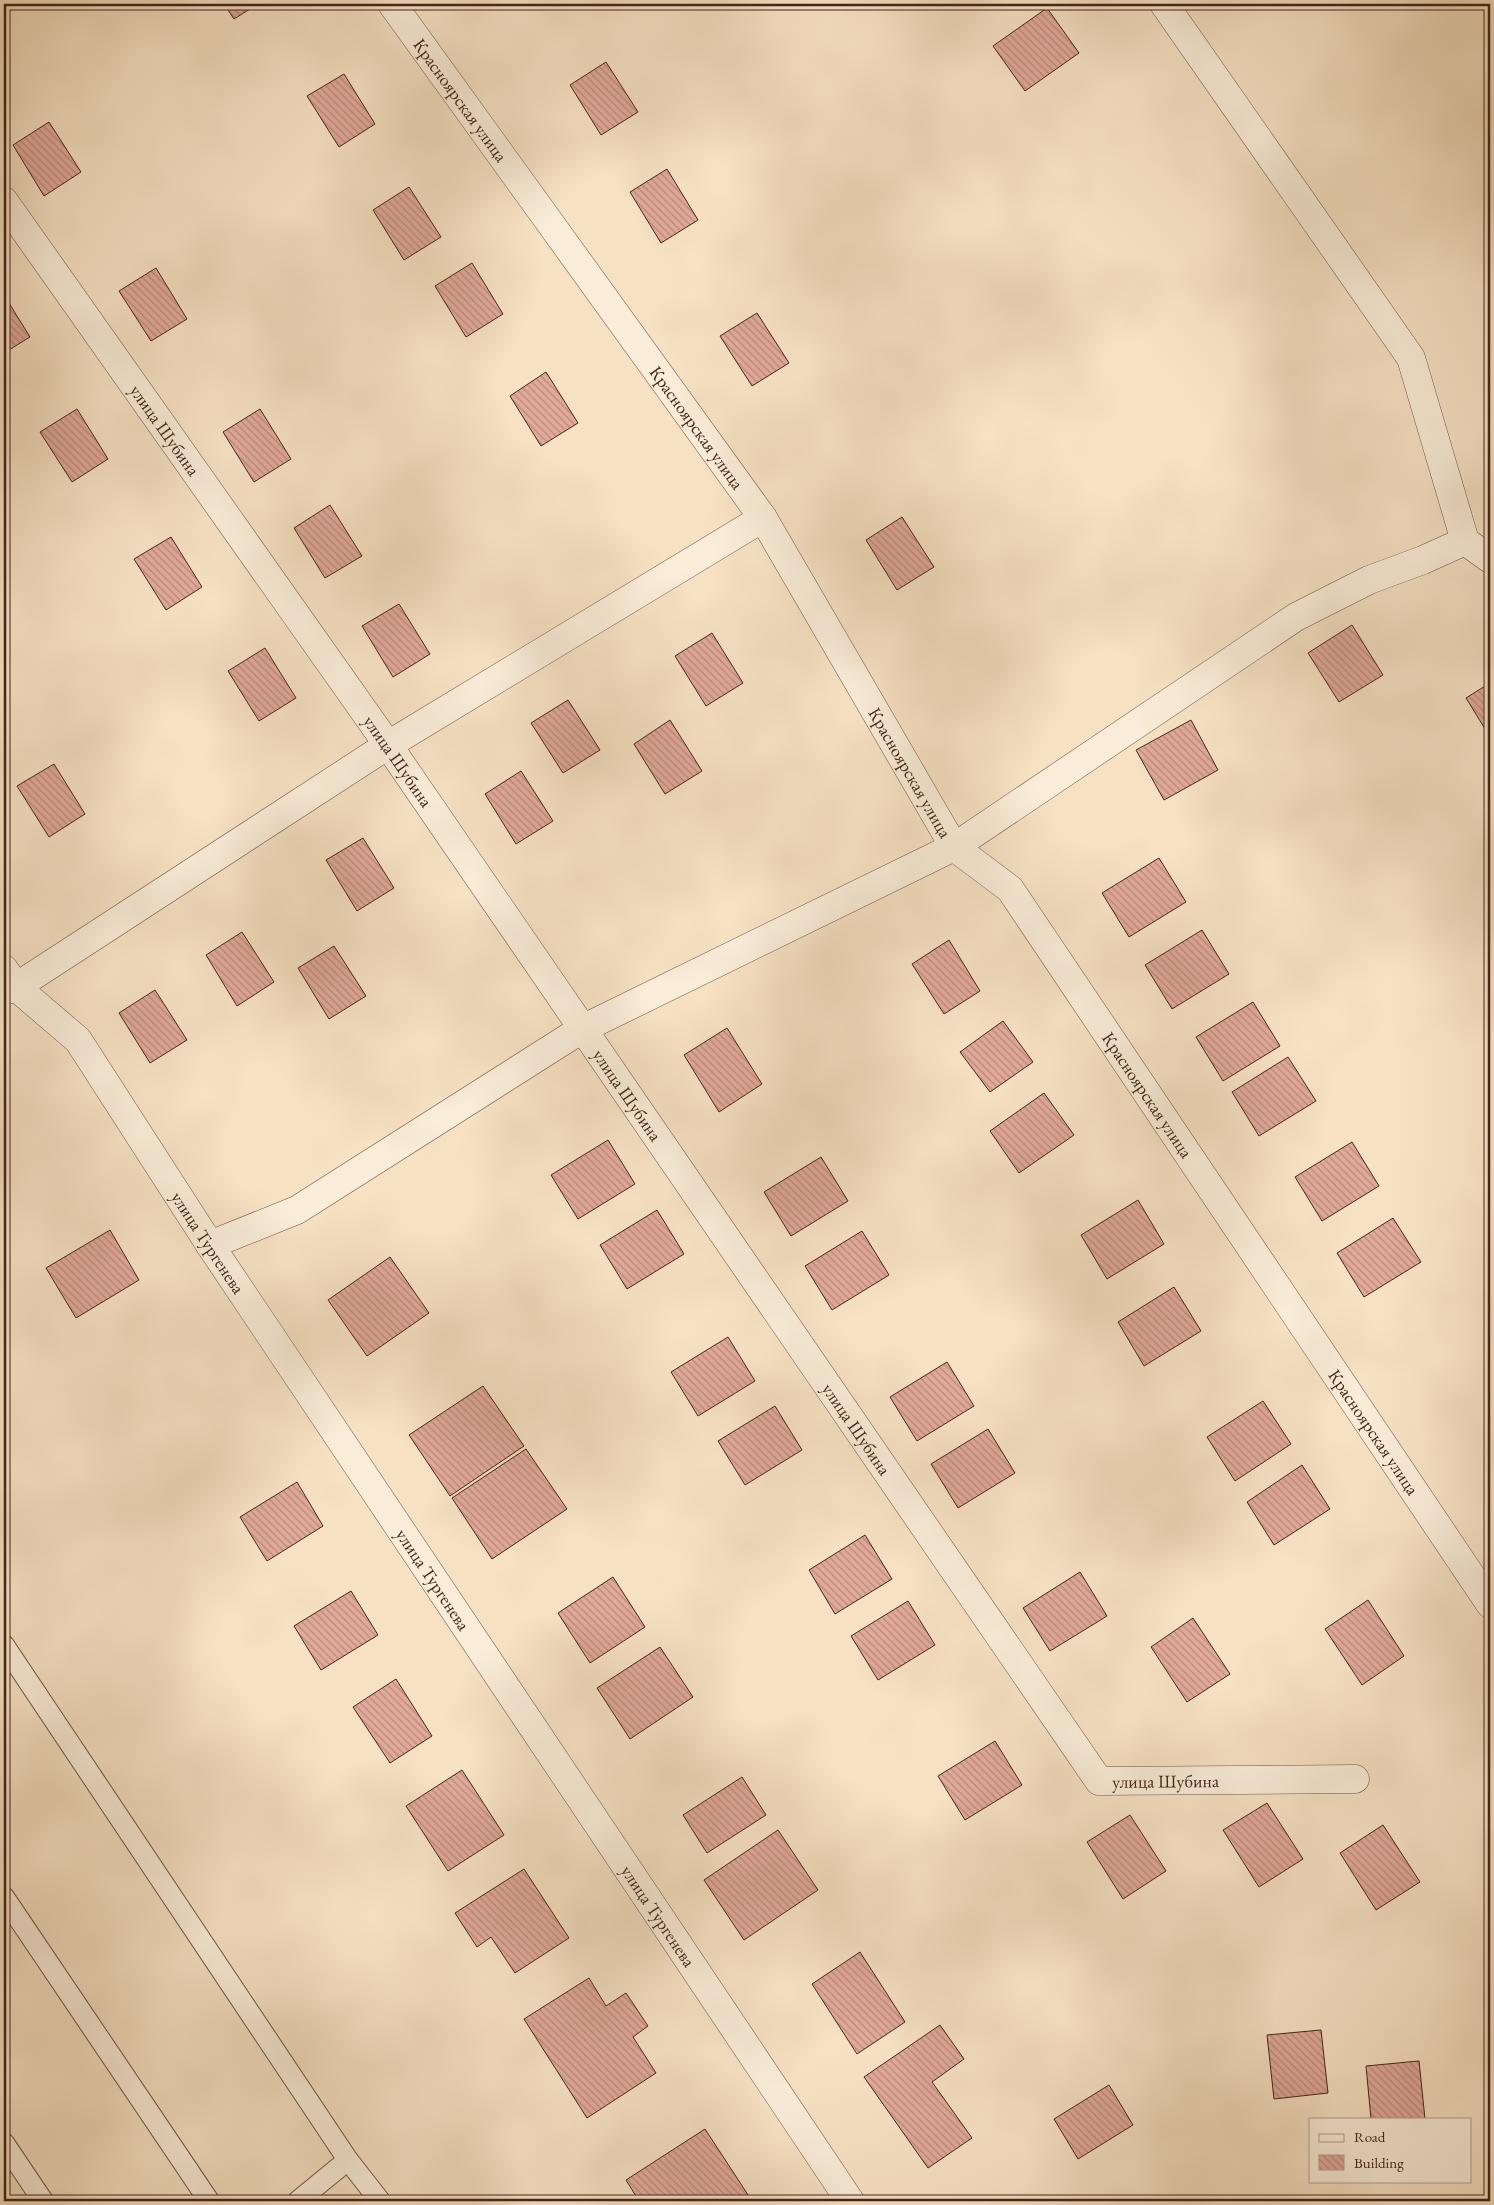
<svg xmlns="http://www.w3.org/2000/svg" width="1494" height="2205" viewBox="0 0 1494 2205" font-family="'EB Garamond',serif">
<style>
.building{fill:url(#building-back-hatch);stroke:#44251a}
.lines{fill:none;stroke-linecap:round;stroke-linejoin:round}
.service-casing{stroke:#705444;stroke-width:22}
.minor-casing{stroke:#705444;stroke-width:29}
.service{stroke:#f9ecd8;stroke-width:20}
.minor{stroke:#f9ecd8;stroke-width:28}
.labels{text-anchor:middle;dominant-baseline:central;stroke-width:4;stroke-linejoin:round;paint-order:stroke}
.street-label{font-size:18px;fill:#44251a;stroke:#f9ecd8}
</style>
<defs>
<pattern id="building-back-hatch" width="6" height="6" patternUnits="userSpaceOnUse" patternTransform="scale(1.25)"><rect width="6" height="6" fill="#e1a999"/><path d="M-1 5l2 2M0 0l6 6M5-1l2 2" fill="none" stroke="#b8897c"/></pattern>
</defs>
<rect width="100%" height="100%" fill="#f6e1c3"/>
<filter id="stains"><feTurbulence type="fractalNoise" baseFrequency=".004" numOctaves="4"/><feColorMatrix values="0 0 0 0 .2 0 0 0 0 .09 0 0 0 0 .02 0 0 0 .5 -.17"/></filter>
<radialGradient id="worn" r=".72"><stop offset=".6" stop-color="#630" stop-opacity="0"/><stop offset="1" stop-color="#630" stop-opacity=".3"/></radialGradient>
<path class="building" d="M 224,4 L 258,4 L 234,19 Z
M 1047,8 L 1079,53 L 1025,91 L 993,46 Z
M 606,62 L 638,112 L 601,135 L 570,85 Z
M 344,74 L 375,124 L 339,147 L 307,96 Z
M 49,122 L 81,172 L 44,196 L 13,145 Z
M 667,169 L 698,220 L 661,243 L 630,192 Z
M 409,187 L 441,237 L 404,260 L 373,210 Z
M 472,263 L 503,314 L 466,337 L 435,286 Z
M 156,268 L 187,319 L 151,341 L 119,291 Z
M 4,295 L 30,337 L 4,353 Z
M 757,313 L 789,363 L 752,386 L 720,336 Z
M 546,372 L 578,423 L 541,446 L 510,396 Z
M 77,409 L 108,459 L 72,482 L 40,432 Z
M 260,409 L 291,459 L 254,482 L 223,432 Z
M 330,505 L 362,556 L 325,578 L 294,528 Z
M 902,517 L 934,567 L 897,590 L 866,540 Z
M 171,537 L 202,587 L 166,610 L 134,559 Z
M 399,604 L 430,654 L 393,677 L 362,626 Z
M 1352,625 L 1383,675 L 1339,702 L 1308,653 Z
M 712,633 L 743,683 L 706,706 L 675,656 Z
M 265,648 L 296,698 L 259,721 L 228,671 Z
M 1490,683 L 1490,737 L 1466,698 Z
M 568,700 L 600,750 L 563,773 L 531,723 Z
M 670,720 L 702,771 L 665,794 L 634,744 Z
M 1191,720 L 1218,770 L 1164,800 L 1136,750 Z
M 54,764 L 85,814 L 49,837 L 17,786 Z
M 521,771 L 553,821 L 516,844 L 485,794 Z
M 363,838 L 394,888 L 357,911 L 326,860 Z
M 1159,858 L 1186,902 L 1129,937 L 1102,893 Z
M 1202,930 L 1229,974 L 1172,1009 L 1145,965 Z
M 242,932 L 274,982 L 237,1006 L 206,955 Z
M 949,940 L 980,991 L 944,1014 L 912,964 Z
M 334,946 L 366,996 L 329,1019 L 298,968 Z
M 155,990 L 187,1040 L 150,1063 L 119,1013 Z
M 1253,1002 L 1280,1046 L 1223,1081 L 1196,1037 Z
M 1003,1021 L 1033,1062 L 990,1092 L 960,1052 Z
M 727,1028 L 762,1084 L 719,1112 L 684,1055 Z
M 1288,1057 L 1316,1101 L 1259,1136 L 1232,1092 Z
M 1044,1093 L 1074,1135 L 1019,1173 L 990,1131 Z
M 608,1140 L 635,1184 L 578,1219 L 551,1175 Z
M 1352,1142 L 1379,1186 L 1322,1221 L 1295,1177 Z
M 821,1157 L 848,1201 L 791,1236 L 764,1192 Z
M 1138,1200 L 1164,1244 L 1107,1279 L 1081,1235 Z
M 657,1210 L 684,1254 L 627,1289 L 600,1245 Z
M 1393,1218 L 1421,1262 L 1364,1297 L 1337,1253 Z
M 110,1230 L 139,1280 L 76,1318 L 46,1268 Z
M 862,1231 L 889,1275 L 832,1310 L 805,1266 Z
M 390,1257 L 429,1313 L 367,1356 L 328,1300 Z
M 1174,1287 L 1201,1331 L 1144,1366 L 1118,1322 Z
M 728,1337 L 755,1381 L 698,1416 L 671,1372 Z
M 947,1362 L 974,1406 L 917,1441 L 890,1397 Z
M 483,1386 L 524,1446 L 450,1496 L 409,1435 Z
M 1263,1401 L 1291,1444 L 1235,1481 L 1207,1437 Z
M 775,1406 L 802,1450 L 745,1485 L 718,1441 Z
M 988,1429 L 1015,1473 L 958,1508 L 931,1464 Z
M 526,1449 L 567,1509 L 492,1559 L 452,1498 Z
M 1302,1465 L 1330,1509 L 1274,1545 L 1247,1502 Z
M 297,1482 L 323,1526 L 267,1561 L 240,1517 Z
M 865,1535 L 892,1579 L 835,1614 L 809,1570 Z
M 1080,1572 L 1107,1616 L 1050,1651 L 1023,1608 Z
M 613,1577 L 645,1627 L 590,1663 L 558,1613 Z
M 351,1591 L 378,1635 L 321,1670 L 294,1626 Z
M 1368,1600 L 1404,1656 L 1362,1685 L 1325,1629 Z
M 908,1601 L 935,1645 L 878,1680 L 851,1636 Z
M 1193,1618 L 1230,1674 L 1187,1702 L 1151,1647 Z
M 660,1647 L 693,1697 L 630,1739 L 597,1688 Z
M 396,1679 L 432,1736 L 390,1763 L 353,1707 Z
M 995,1741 L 1022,1785 L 965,1820 L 938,1776 Z
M 462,1770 L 504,1835 L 448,1871 L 406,1806 Z
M 742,1777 L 766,1815 L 707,1853 L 683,1815 Z
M 1267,1803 L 1303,1859 L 1259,1887 L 1223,1830 Z
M 1130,1815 L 1166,1871 L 1123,1899 L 1087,1842 Z
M 1383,1825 L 1420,1882 L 1376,1910 L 1340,1853 Z
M 778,1830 L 818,1890 L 744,1940 L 704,1880 Z
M 524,1869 L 569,1938 L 515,1973 L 491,1937 L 477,1947 L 455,1913 Z
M 860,1952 L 905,2022 L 857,2054 L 812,1984 Z
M 589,1978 L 606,2006 L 626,1993 L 648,2026 L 633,2037 L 656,2073 L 587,2118 L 524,2019 Z
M 940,2025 L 964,2059 L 932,2082 L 972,2138 L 928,2168 L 864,2077 Z
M 1321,2030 L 1328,2093 L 1274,2099 L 1267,2035 Z
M 1419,2061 L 1425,2119 L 1371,2119 L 1366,2066 Z
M 1109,2085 L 1133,2125 L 1078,2159 L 1054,2119 Z
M 705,2129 L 752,2201 L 639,2201 L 626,2180 Z"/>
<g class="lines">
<g class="service-casing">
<path id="service" d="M 4,1645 L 348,2160 L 380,2201
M 4,1897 L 209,2201
M 4,2143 L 43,2201
M 298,2201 L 348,2160"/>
</g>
<g class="minor-casing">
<g id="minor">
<path id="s1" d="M 392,4 L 763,518 L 954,847 L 1010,889 L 1490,1604"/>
<path d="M 1164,4 L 1411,358 L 1465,541"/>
<path id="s2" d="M 4,201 L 388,745 L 1099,1781 L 1355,1779"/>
<path d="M 1465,541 L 1490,559"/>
<path id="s3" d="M 4,969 L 16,987 L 78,1040 L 210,1245 L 850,2201"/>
<path d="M 4,991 L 16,987 L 388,745 L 763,518"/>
<path d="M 210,1245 L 297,1210 L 582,1029 L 954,847 L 1296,617 L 1369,580 L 1423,560 L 1465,541"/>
</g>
</g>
<use href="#service" class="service"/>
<use href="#minor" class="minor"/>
</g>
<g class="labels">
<g class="street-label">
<text stroke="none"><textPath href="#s1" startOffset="118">Красноярская улица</textPath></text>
<text stroke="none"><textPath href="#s1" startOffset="522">Красноярская улица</textPath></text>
<text stroke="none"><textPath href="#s2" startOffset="280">улица Шубина</textPath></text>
<text stroke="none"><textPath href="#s2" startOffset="685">улица Шубина</textPath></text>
<text stroke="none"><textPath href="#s1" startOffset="928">Красноярская улица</textPath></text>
<text stroke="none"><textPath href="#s2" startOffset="1090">улица Шубина</textPath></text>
<text stroke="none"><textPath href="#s1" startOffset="1332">Красноярская улица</textPath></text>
<text stroke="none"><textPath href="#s3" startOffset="344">улица Тургенева</textPath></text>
<text stroke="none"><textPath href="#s2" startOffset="1495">улица Шубина</textPath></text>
<text stroke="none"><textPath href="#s1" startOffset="1738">Красноярская улица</textPath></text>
<text stroke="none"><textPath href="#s3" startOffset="749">улица Тургенева</textPath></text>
<text stroke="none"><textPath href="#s2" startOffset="1989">улица Шубина</textPath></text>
<text stroke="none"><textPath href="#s3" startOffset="1154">улица Тургенева</textPath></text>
</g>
</g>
<rect width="1494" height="2205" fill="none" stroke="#f6e1c3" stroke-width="20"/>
<rect x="5" y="5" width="1484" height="2195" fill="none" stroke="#44251a" stroke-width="2.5"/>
<rect x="10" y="10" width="1474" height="2185" fill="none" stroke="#44251a"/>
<rect x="1309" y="2118" width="162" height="65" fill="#f9ecd8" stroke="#b19c8c"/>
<rect x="1319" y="2134" width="25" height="8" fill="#f9ecd8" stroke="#b19c8c"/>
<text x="1354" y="2142" font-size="15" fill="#44251a">Road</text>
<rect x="1319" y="2155" width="25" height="15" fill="url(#building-back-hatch)" stroke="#b19c8c"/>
<text x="1354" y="2168" font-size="15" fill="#44251a">Building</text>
<rect width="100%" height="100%" filter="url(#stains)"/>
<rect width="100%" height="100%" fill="url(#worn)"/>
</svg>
